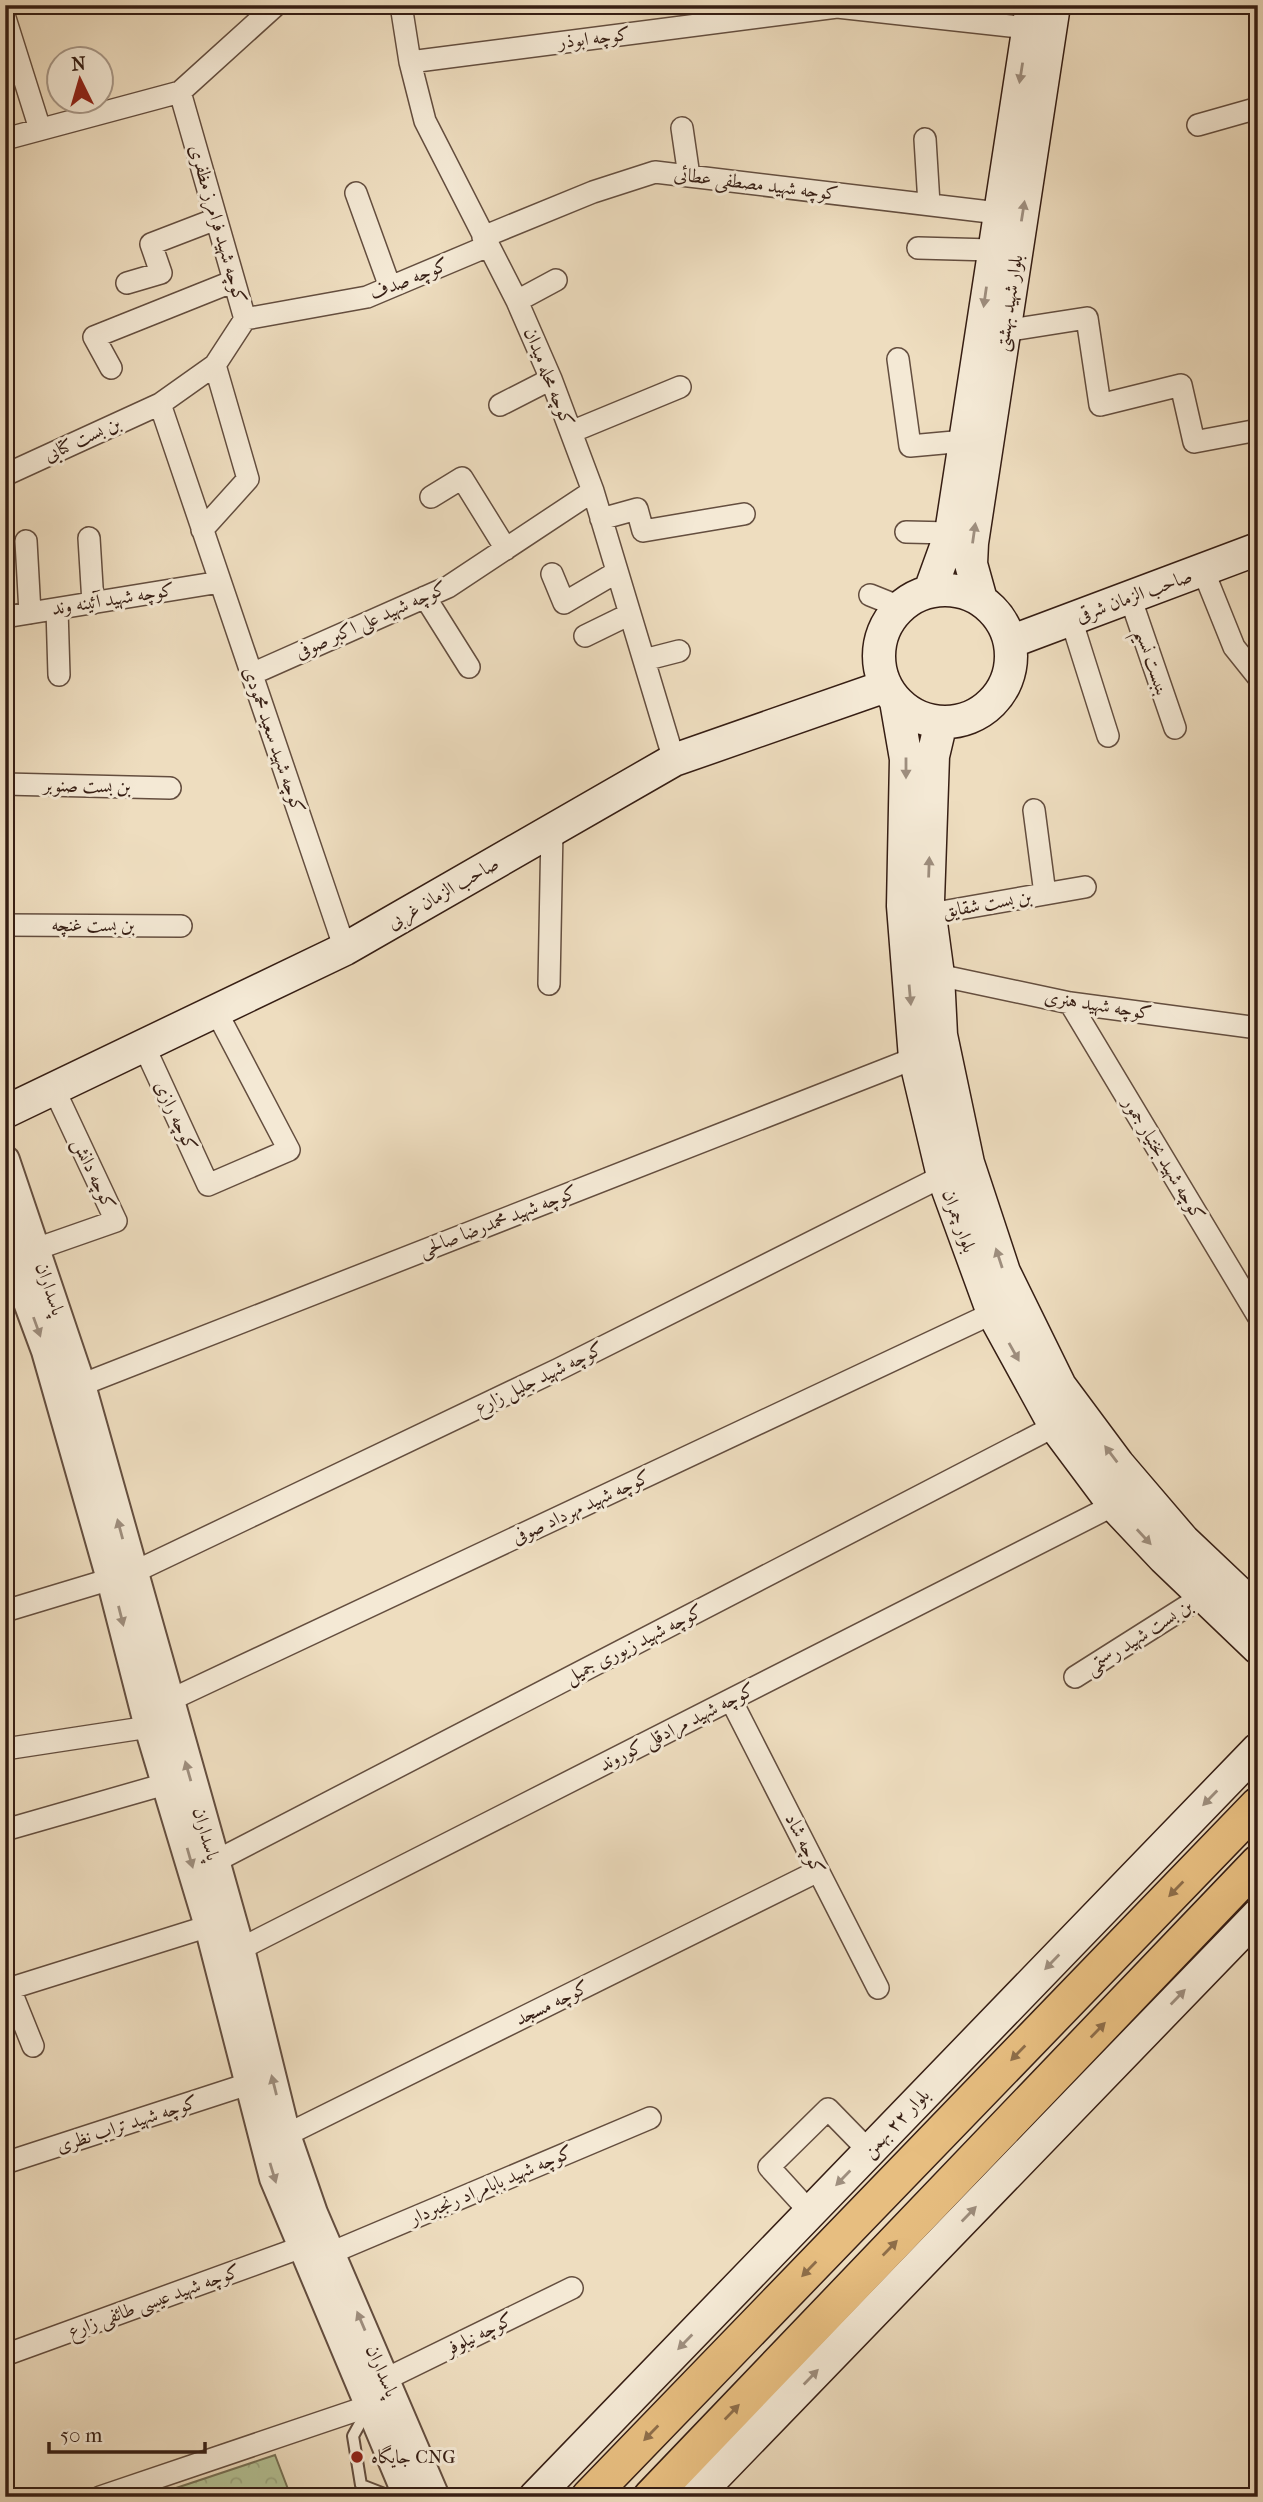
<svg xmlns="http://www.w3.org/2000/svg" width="1263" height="2502" viewBox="0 0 1263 2502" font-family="'IM FELL French Canon',Amiri,serif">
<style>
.forest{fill:url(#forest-crowns);stroke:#757054;stroke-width:2}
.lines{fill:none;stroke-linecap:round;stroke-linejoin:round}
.service-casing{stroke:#644e3f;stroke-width:14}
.minor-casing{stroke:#644e3f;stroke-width:24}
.tertiary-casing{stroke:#644e3f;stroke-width:32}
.secondary-casing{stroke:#361e14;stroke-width:35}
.primary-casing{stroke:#361e14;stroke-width:38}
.service{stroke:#f4e9d5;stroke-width:10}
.minor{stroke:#f4e9d5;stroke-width:21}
.tertiary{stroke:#f4e9d5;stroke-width:28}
.secondary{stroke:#f4e9d5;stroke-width:32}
.primary{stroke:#e7be80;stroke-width:35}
.oneway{fill:#9e8e7e}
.oneway2{fill:#8e6e4a}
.poi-dot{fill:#8f2418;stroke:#f4e9d5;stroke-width:2.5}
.labels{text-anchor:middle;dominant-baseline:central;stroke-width:6;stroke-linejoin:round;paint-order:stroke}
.street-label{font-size:19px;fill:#361e14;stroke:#f4e9d5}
.poi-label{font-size:19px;fill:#361e14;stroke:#f4e9d5;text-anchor:start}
</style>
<defs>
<pattern id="forest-crowns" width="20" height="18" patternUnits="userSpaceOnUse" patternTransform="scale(1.75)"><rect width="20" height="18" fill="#b4c295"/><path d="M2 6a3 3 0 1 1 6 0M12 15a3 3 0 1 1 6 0" fill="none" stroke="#9ba680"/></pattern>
</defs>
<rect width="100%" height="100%" fill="#eeddbf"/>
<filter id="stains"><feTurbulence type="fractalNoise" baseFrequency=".00286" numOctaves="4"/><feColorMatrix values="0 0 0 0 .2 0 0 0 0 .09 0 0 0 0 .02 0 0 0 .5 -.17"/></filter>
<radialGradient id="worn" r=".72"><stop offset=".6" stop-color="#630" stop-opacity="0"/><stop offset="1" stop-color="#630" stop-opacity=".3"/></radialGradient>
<path class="forest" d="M 275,2455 L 291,2497 L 149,2497 Z"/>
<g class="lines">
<g class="service-casing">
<path id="service" d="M 368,2409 L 353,2436 L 361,2485 L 392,2497"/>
</g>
<g class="minor-casing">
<path id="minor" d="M 401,5 L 410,62 L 425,121 L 517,301 L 551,379 L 593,491 L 674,760
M 5,18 L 40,129
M 410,62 L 837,7 L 1028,28
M 1198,125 L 1258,108
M 682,128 L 689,176
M 5,139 L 180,92 L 276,5
M 925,139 L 929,204
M 356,193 L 390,287
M 483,237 L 593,192 L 655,172 L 998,213
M 918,248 L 992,250
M 127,283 L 161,273 L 151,244 L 216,219
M 517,301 L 556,280
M 245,319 L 367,297 L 488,246
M 1004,331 L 1087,318 L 1100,405 L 1181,385 L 1194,442 L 1258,430
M 898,359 L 910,446 L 965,441
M 111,368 L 94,337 L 234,281
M 160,404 L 345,949
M 500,405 L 551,379
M 571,432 L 680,387
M 5,475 L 160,404 L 215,365 L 245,319 L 180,92
M 431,497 L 462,478 L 506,549
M 601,519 L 637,509 L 643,531 L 744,514
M 202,530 L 248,479 L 215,365
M 906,532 L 951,533
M 89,538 L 93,603
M 26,541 L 30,613
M 1203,570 L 1234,647 L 1258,677
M 552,574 L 564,603 L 617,572
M 870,595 L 900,607
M 425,597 L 469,667
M 1130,597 L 1175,728
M 57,609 L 59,675
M 5,617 L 220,582
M 1071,619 L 1108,736
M 585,636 L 630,614
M 644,660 L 679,651
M 252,674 L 448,587 L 593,491
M 5,784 L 170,788
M 1034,810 L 1045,894
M 930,914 L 1085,887
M 5,925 L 181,926
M 938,975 L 1070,1003 L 1258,1028
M 549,984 L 552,830
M 1070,1003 L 1258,1316
M 144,1046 L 208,1185 L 289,1150 L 216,1011
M 36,1249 L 116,1221 L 54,1089
M 81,1385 L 915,1058
M 132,1573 L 559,1369 L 943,1176
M 5,1611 L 111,1579
M 1075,1677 L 1203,1596
M 731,1700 L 878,1988
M 168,1701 L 993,1313
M 5,1749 L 149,1727
M 5,1830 L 169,1783
M 214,1862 L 1055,1426
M 240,1949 L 1114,1505
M 10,1989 L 33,2046
M 5,1990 L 209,1926
M 286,2135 L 818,1871
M 5,2163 L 248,2084
M 810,2212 L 769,2167 L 828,2109 L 869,2151
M 333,2252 L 650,2118
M 5,2355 L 302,2247
M 386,2379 L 572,2288
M 100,2497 L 369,2406"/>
</g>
<g class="tertiary-casing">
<path id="tertiary" d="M 5,1160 L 81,1385 L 240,1949 L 286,2135 L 313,2213 L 435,2497
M 5,1240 L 46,1351 L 111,1579 L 149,1727 L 209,1926 L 274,2178 L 408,2497"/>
</g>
<g class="secondary-casing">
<path id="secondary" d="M879 656a66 66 0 1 1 132 0a66 66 0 1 1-132 0Z
M 930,591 L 951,533 L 1032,5
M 981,600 L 971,564 L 972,543 L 1054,5
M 1010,642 L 1258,549
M 896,701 L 906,759 L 903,906 L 915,1058 L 943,1176 L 993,1313 L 1055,1426 L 1114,1505 L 1164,1558 L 1258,1648
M 941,722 L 933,756 L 928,901 L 938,975 L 941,1035 L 968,1163 L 1004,1272 L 1060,1386 L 1118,1464 L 1183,1540 L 1258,1611
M 5,1112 L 345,949 L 674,760 L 886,686
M 535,2497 L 1258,1749
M 695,2497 L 1258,1915"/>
</g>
<g class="primary-casing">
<path id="primary" d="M 589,2497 L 1258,1805
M 651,2497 L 1258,1863"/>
</g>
<use href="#service" class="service"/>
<use href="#minor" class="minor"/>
<use href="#tertiary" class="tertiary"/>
<use href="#secondary" class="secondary"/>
<use href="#primary" class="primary"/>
</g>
<defs><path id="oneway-solid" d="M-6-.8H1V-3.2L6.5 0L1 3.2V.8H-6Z" transform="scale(1.75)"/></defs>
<g class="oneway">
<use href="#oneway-solid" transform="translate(1021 73) rotate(99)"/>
<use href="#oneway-solid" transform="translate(1023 211) rotate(-81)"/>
<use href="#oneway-solid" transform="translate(985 297) rotate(98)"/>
<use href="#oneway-solid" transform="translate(974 533) rotate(-82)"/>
<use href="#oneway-solid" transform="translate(906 768) rotate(90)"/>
<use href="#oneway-solid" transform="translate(929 867) rotate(-88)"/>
<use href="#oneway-solid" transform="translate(910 995) rotate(85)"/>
<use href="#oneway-solid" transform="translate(999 1258) rotate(-108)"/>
<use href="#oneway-solid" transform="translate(37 1327) rotate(70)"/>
<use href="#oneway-solid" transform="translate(1014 1352) rotate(61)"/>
<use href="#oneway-solid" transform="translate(1111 1454) rotate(-127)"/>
<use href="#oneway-solid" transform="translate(120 1529) rotate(-105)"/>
<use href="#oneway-solid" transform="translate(1144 1537) rotate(47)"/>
<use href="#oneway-solid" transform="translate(121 1616) rotate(76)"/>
<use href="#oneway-solid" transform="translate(188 1771) rotate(-106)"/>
<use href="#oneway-solid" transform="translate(1210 1798) rotate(134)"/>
<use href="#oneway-solid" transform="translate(190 1858) rotate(74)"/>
<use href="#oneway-solid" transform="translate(1052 1962) rotate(134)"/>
<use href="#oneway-solid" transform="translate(1178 1997) rotate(-46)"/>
<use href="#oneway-solid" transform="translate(274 2085) rotate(-104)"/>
<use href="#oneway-solid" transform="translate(273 2173) rotate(73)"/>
<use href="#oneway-solid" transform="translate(843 2178) rotate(134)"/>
<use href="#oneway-solid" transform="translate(969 2214) rotate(-46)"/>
<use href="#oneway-solid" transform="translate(361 2321) rotate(-113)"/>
<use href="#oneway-solid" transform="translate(685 2342) rotate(134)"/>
<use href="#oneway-solid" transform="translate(811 2377) rotate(-46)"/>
</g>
<g class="oneway2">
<use href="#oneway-solid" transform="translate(1176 1889) rotate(134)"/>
<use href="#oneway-solid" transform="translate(1098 2030) rotate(-46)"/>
<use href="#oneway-solid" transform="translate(1018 2053) rotate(134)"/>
<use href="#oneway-solid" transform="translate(890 2248) rotate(-46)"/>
<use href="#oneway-solid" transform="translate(809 2269) rotate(134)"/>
<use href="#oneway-solid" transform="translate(732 2412) rotate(-46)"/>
<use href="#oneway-solid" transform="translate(651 2433) rotate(134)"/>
</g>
<circle class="poi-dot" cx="357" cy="2457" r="7"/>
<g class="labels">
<g class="street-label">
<text transform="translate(594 38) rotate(-7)">کوچه ابوذر</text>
<text transform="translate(756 184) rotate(7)">کوچه شهید مصطفی عطائی</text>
<text transform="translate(218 224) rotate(74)">کوچه شهید فرامرز مظفری</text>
<text transform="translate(409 279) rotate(-22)">کوچه صدف</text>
<text transform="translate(1009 303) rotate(-81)">بلوار شهید بهشتی</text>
<text transform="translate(549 377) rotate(68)">کوچه محله میدان</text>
<text transform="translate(82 439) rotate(-25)">بن بست کتابی</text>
<text transform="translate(1134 596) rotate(-20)">صاحب الزمان شرقی</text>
<text transform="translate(113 599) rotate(-9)">کوچه شهید آئینه وند</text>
<text transform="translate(371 620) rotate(-24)">کوچه شهید علی اکبر صوفی</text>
<text transform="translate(1152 662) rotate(71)">بنبست نسیم</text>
<text transform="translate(274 740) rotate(71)">کوچه شهید سعید محمودی</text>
<text transform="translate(87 786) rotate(1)">بن بست صنوبر</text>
<text transform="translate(443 893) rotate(-30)">صاحب الزمان غربی</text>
<text transform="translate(987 904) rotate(-10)">بن بست شقایق</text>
<text x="93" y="925">بن بست غنچه</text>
<text transform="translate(1098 1005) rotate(9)">کوچه شهید هنری</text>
<text transform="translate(176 1116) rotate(65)">کوچه رازی</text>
<text transform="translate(1164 1159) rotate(59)">کوچه شهید بختیار جمور</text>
<text transform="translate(94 1174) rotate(65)">کوچه دانش</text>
<text transform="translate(498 1221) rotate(-21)">کوچه شهید محمدرضا صالحی</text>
<text transform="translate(959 1221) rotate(70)">بلوار چمران</text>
<text transform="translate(50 1289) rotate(71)">پاسداران</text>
<text transform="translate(539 1378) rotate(-26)">کوچه شهید جلیل زارع</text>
<text transform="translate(581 1507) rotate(-25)">کوچه شهید مهرداد صوفی</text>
<text transform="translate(1139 1637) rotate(-33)">بن بست شهید رستمی</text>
<text transform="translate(634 1644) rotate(-27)">کوچه شهید زیوری جمیل</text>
<text transform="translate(677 1727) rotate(-27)">کوچه شهید مرادقلی کوروند</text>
<text transform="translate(206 1834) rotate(74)">پاسداران</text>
<text transform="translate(805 1844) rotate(63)">کوچه شاد</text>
<text transform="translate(552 2003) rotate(-26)">کوچه مسجد</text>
<text transform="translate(896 2123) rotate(-46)">بلوار ۲۲ بهمن</text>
<text transform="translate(127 2124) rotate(-18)">کوچه شهید تراب نظری</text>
<text transform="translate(491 2185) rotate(-23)">کوچه شهید بابامراد رنجبردار</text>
<text transform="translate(154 2301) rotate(-20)">کوچه شهید عیسی طائفی زارع</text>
<text transform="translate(479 2334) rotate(-26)">کوچه نیلوفر</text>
<text transform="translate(382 2371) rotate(67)">پاسداران</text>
</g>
<g class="poi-label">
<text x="371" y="2457">جایگاه CNG</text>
</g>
</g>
<rect width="1263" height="2502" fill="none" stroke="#eeddbf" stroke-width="28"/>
<rect x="7" y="7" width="1249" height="2488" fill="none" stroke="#361e14" stroke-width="3.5"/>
<rect x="14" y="14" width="1235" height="2474" fill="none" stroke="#361e14" stroke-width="2"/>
<g transform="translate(80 80) rotate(355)"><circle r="33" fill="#f4e9d5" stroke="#a89888" stroke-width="2"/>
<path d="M0-5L12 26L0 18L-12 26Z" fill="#8f2418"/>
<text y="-10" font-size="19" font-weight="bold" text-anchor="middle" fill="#361e14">N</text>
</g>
<path d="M49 2442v10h156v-10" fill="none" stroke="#361e14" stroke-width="3.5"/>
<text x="60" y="2442" font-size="21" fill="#361e14" stroke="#f4e9d5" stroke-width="5" paint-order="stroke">50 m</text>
<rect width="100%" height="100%" filter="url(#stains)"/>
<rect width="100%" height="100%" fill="url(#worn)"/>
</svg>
